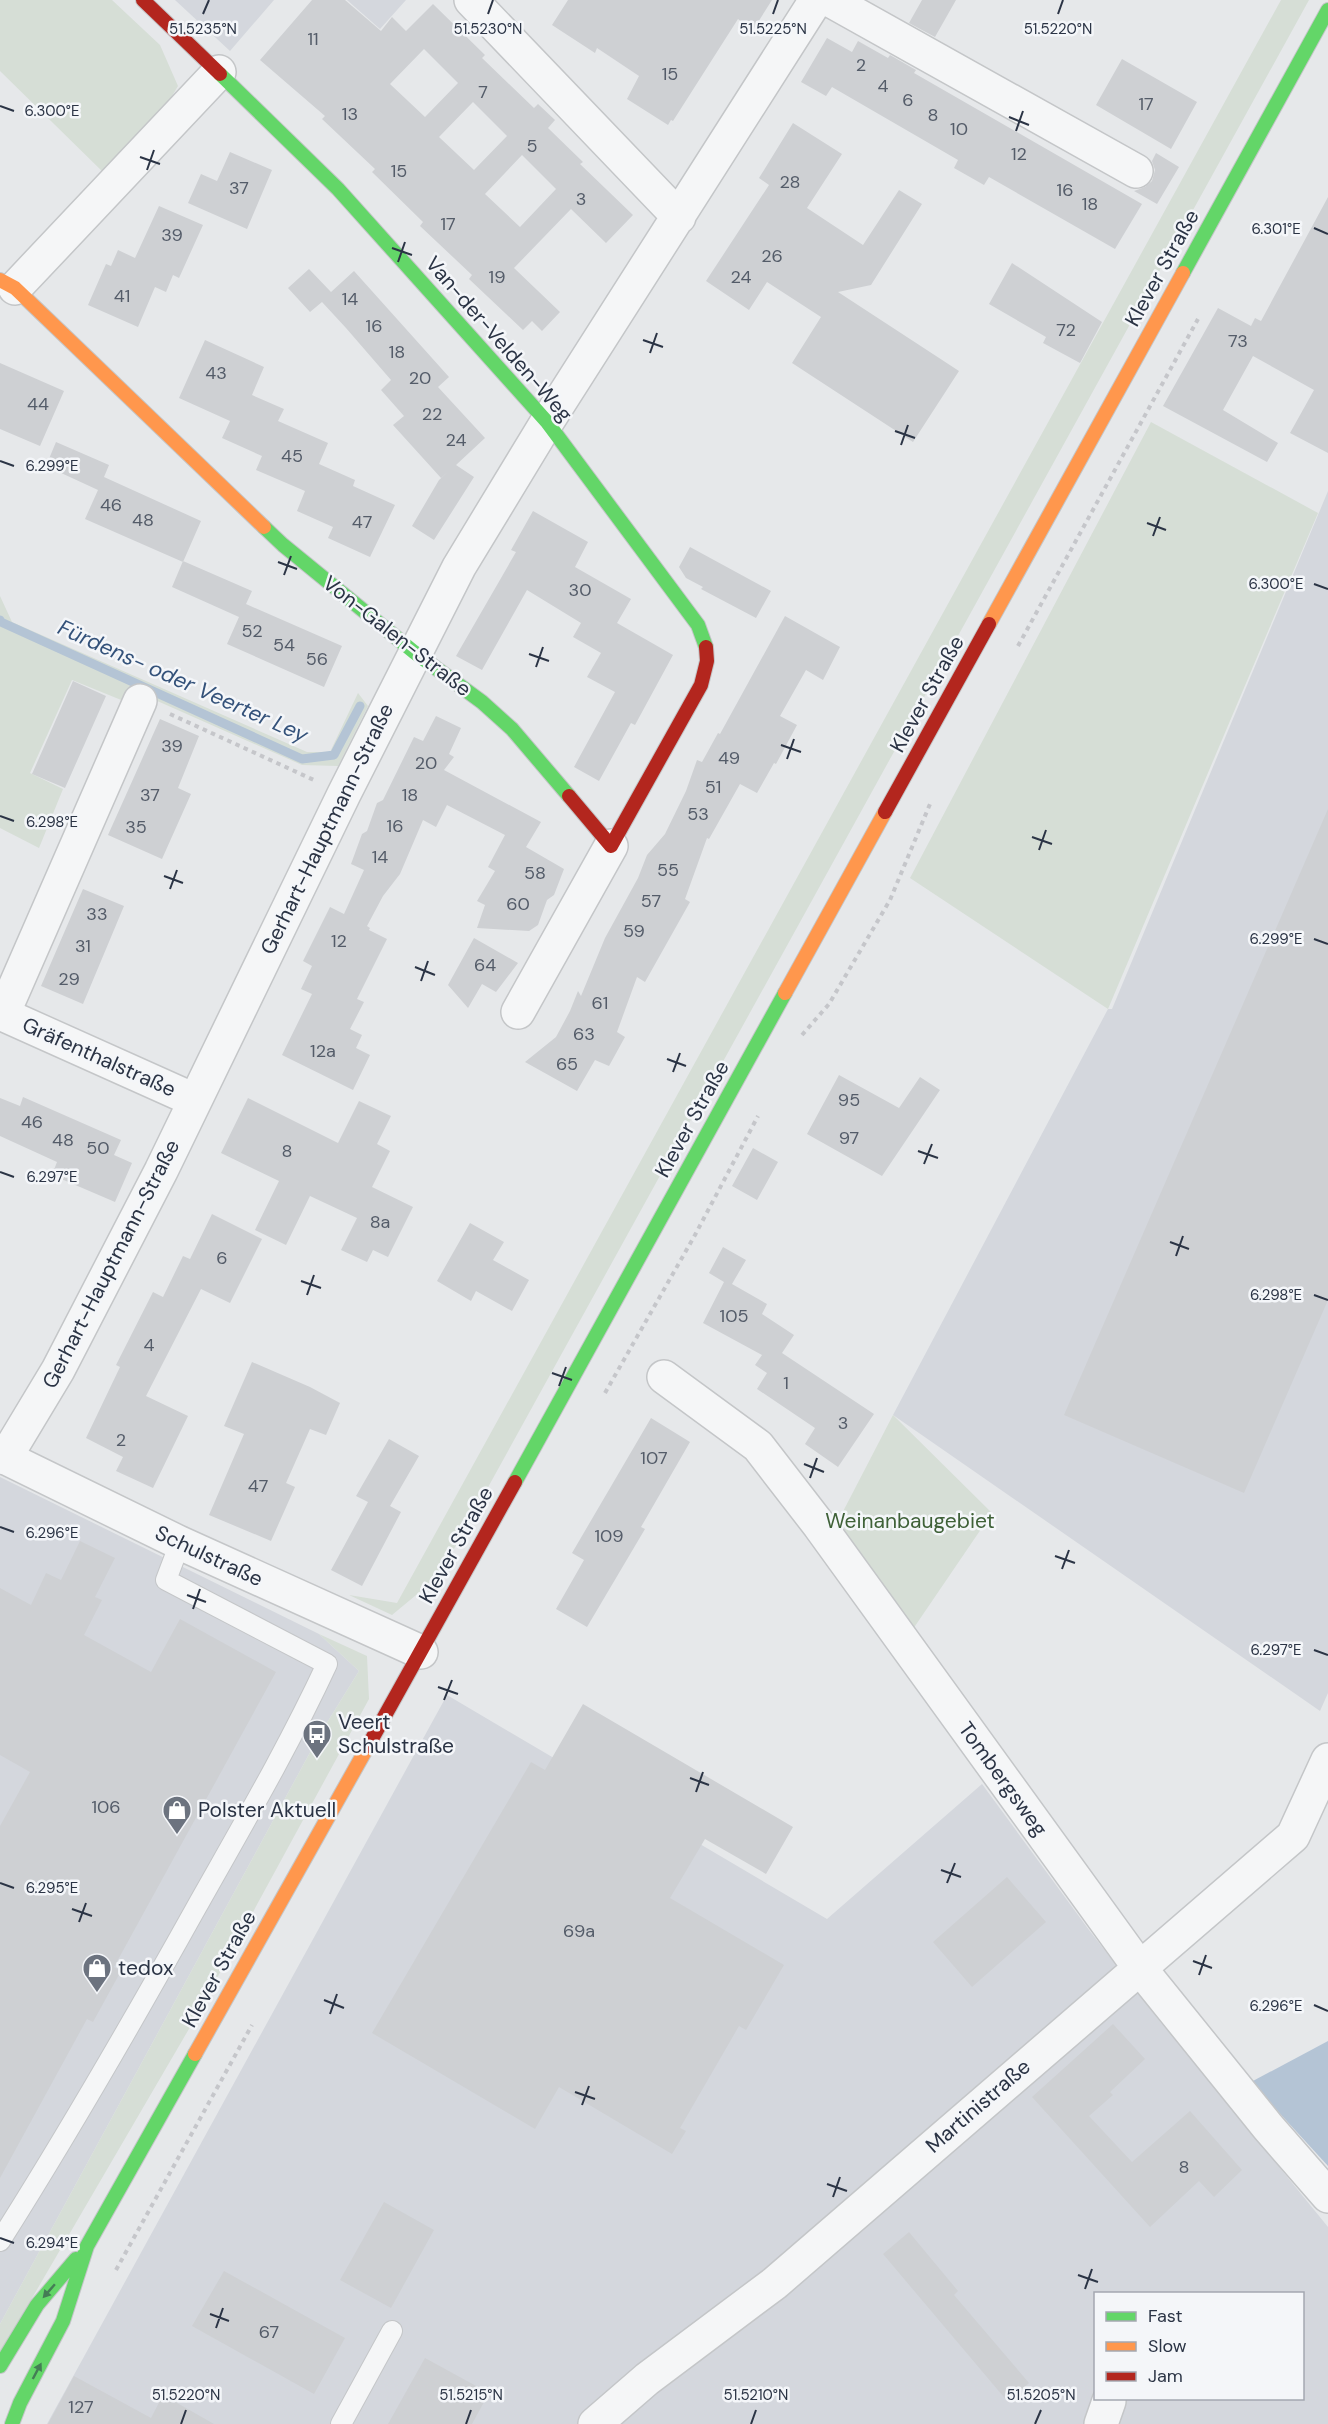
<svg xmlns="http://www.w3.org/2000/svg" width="1328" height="2424" viewBox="0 0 1328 2424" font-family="'DM Sans',sans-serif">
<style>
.built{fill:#d4d7dd;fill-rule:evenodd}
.green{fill:#d6ded6}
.water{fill:#b4c4d5}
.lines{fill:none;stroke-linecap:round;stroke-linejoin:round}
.stream{stroke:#b4c4d5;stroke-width:9}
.building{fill:#ced0d3;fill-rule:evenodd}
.lane-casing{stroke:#c4c6c8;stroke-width:22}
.street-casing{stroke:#c4c6c8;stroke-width:36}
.fast-casing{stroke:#c4c6c8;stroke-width:16}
.slow-casing{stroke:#c4c6c8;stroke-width:16}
.jam-casing{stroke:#c4c6c8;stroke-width:16}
.path{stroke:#c5c6ca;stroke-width:4;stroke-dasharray:4.5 4.5;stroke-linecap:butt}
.lane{stroke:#f5f6f7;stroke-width:20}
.street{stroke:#f5f6f7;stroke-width:33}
.fast{stroke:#63d668;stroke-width:14}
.slow{stroke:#ff974d;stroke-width:14}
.jam{stroke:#b3261e;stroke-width:14}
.oneway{fill:#447d55}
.ticks{fill:none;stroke:#2b3445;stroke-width:2}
.labels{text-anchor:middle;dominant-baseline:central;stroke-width:5;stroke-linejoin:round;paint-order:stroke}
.number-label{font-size:18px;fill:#545c69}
.street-label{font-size:21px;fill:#2b3445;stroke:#f4f6f9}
.park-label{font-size:21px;fill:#3f6138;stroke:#f4f6f9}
.poi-label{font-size:21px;fill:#2b3445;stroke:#f4f6f9;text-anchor:start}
.water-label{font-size:22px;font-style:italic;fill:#34527a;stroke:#f4f6f9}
.ticks-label{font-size:15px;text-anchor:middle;fill:#2b3445;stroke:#f4f6f9;stroke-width:5;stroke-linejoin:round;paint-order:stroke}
</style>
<rect width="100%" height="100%" fill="#e6e8ea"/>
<path class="built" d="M 175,0 L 274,0 L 230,51 Z
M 347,0 L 406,0 L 380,29 Z
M 1328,491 L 1328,1693 L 1320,1711 L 893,1415 L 1108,1009 L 1112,1009 Z
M 0,1477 L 319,1634 L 359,1671 L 320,1734 L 0,2324 Z
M 447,1695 L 827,1919 L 982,1784 L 1089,1930 L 1162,2024 L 1269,2147 L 1280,2168 L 1328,2227 L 1328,2424 L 47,2424 ZM 1096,2294 L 1302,2294 L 1302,2398 L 1096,2398 Z"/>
<path class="green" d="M 0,0 L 112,0 L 160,45 L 178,86 L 162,113 L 106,175 L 0,71 Z
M 1281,0 L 1309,0 L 439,1576 L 392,1615 L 349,1595 L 397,1603 Z
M 1151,422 L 1318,513 L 1108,1009 L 910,878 Z
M 0,596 L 12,622 L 307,752 L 330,752 L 358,693 L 368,706 L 338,766 L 302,765 L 137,692 L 131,704 L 72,680 L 30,773 L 63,789 L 39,848 L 0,828 Z
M 893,1415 L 992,1513 L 911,1632 L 836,1525 Z
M 319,1634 L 367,1656 L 369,1699 L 193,2022 L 0,2353 L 0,2324 L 320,1734 L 359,1671 Z"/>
<path class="water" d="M 1328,2041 L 1328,2166 L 1251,2082 Z"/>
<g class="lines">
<path class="stream" d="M 0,620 L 1,622 L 302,759 L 334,755 L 360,706"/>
</g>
<path class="building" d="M 312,0 L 345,0 L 381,31 L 392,17 L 406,31 L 433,4 L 485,55 L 482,58 L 534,108 L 531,111 L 538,104 L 555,120 L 548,128 L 583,162 L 580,164 L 633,215 L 606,243 L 571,209 L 514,268 L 560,312 L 542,331 L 532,321 L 523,330 L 469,279 L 472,275 L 420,226 L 423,222 L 372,172 L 375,169 L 322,119 L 325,116 L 260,60 ZM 424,49 L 458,83 L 425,117 L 390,84 ZM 473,102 L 507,136 L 474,170 L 439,137 ZM 522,155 L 556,189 L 520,227 L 485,194 Z
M 568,0 L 772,0 L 753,30 L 738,19 L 673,121 L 671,120 L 668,125 L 627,99 L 639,76 L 597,48 L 595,53 L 552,25 Z
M 922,0 L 956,0 L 935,37 L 909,23 Z
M 827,38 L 852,52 L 858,41 L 888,58 L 890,55 L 916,70 L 914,73 L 1142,204 L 1115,249 L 989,177 L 984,185 L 954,168 L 958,160 L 832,87 L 826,96 L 801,82 Z
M 1122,59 L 1197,102 L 1171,149 L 1096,105 Z
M 793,123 L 842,154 L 807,208 L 863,245 L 899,190 L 922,204 L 871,285 L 838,292 L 959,371 L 913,442 L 792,363 L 821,317 L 767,282 L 749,310 L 706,281 L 769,185 L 759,178 Z
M 230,152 L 272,170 L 247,229 L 188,203 L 201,174 L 217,181 Z
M 1156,153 L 1179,167 L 1157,204 L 1134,191 L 1145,187 L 1152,181 L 1155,170 L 1152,161 Z
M 1328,197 L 1328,453 L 1290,433 L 1314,390 L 1253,356 L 1223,410 L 1278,443 L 1267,462 L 1163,406 L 1218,308 L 1251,326 L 1255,318 L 1261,321 Z
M 159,206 L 203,225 L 179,278 L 173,275 L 166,292 L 155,287 L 138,327 L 88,305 L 106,264 L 111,266 L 118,250 L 135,258 Z
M 1012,263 L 1102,322 L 1080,363 L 1043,343 L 1046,337 L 989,304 Z
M 309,269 L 331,292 L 354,271 L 449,377 L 438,387 L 485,438 L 456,465 L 474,477 L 434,540 L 412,526 L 439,480 L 450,470 L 441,478 L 393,425 L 404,416 L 381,390 L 391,380 L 346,328 L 322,302 L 310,312 L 288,288 Z
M 205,340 L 264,367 L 252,395 L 284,409 L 278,421 L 328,443 L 319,464 L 355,480 L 353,486 L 395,505 L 370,557 L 328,538 L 333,527 L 297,511 L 305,491 L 256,470 L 262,456 L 222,438 L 230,421 L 179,398 Z
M 0,363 L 64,391 L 40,446 L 0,429 Z
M 56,442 L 109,465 L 104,477 L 201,521 L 183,562 L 85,519 L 98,490 L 46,466 Z
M 533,511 L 588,542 L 575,567 L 631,599 L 617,623 L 673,655 L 635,725 L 631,723 L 599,781 L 574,767 L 615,692 L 587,677 L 601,653 L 573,637 L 581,623 L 527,590 L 482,670 L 456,656 L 516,552 L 511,550 Z
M 690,547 L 771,591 L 756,618 L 701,589 L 703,587 L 686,578 L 679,567 Z
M 183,561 L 252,591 L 246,604 L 342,646 L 324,687 L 227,644 L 239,617 L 172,587 Z
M 785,616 L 840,647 L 823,680 L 806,670 L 780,716 L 797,725 L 776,764 L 774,763 L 757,793 L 740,784 L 709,839 L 707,838 L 685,899 L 690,902 L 645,982 L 637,977 L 617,1032 L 625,1037 L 609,1066 L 595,1060 L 577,1091 L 525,1062 L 556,1037 L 570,1011 L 578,991 L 581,996 L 605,938 L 638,878 L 647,855 L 665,834 L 686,791 L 697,760 L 702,762 L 718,733 L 720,734 Z
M 73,681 L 106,696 L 65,788 L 32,774 Z
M 436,716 L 461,728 L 449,754 L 454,757 L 444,770 L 541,822 L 526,847 L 564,869 L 554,895 L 547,900 L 538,925 L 529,931 L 477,928 L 485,905 L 477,901 L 495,871 L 488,867 L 505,835 L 447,805 L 436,827 L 423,820 L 400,874 L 383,896 L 367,926 L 370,928 L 369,930 L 387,939 L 357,999 L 364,1002 L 350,1029 L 362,1035 L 356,1048 L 370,1055 L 353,1090 L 282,1055 L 312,994 L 301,989 L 312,966 L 303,961 L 330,907 L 344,914 L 364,870 L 351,864 L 362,834 L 367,831 L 377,803 L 383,800 L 414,737 L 423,741 Z
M 160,719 L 199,736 L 178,788 L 191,794 L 162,859 L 108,835 Z
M 1328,809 L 1328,1300 L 1244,1493 L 1064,1415 Z
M 83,889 L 124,906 L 83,1004 L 41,986 Z
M 474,938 L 518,963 L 496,992 L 482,984 L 468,1008 L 448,985 Z
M 839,1075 L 899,1108 L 920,1077 L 940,1090 L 882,1176 L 807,1134 Z
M 23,1097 L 121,1140 L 114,1155 L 132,1163 L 115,1202 L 52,1175 L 57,1162 L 0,1136 L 0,1098 L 20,1106 Z
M 248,1098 L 338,1143 L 359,1101 L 391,1116 L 377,1144 L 390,1151 L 372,1187 L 413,1207 L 388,1257 L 373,1250 L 367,1262 L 341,1250 L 357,1218 L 310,1196 L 286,1245 L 255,1230 L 279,1181 L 221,1153 Z
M 753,1148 L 778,1162 L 757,1200 L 732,1186 Z
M 212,1214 L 262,1239 L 230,1303 L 201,1289 L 146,1396 L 188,1416 L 153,1488 L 116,1471 L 123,1457 L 86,1438 L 120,1367 L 116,1365 L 153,1292 L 163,1297 L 183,1256 L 190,1259 Z
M 470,1223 L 504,1242 L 493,1260 L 529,1280 L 512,1311 L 476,1291 L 471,1301 L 437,1281 Z
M 723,1247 L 746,1260 L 732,1284 L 767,1304 L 762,1314 L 794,1335 L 782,1353 L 874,1414 L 838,1467 L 805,1444 L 815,1428 L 757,1389 L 767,1373 L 755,1365 L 762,1355 L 703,1323 L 724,1282 L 709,1273 Z
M 252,1362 L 310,1387 L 340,1403 L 326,1435 L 310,1429 L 286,1483 L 295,1487 L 271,1541 L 209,1515 L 244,1434 L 224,1426 Z
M 651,1418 L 690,1442 L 641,1527 L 645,1529 L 587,1627 L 556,1609 L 584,1560 L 572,1553 Z
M 389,1439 L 419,1456 L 390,1506 L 401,1512 L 362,1586 L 331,1570 L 368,1502 L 356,1496 Z
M 80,1541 L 115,1558 L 95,1597 L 102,1600 L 84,1635 L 151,1672 L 180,1619 L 276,1672 L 114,1967 L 121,1971 L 93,2022 L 87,2019 L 0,2178 L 0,1826 L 30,1772 L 0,1755 L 0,1588 L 31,1605 L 46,1573 L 61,1580 Z
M 583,1704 L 793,1827 L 766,1874 L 705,1839 L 670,1898 L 784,1965 L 746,2030 L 739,2026 L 680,2128 L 686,2131 L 672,2154 L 559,2087 L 535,2129 L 372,2033 L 531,1762 L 545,1770 Z
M 1007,1877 L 1046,1922 L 972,1987 L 933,1942 Z
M 1113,2024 L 1145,2059 L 1110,2092 L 1113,2095 L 1089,2116 L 1132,2162 L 1190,2111 L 1242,2170 L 1214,2197 L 1199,2181 L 1150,2227 L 1032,2097 Z
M 384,2202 L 434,2230 L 391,2308 L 340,2280 Z
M 909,2232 L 958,2291 L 954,2295 L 1029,2383 L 1008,2402 L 883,2254 Z
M 224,2271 L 345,2338 L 314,2394 L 192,2326 Z
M 425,2358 L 489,2393 L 472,2424 L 388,2424 Z
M 74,2376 L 151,2418 L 163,2395 L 214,2424 L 48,2424 Z"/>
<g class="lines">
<g class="lane-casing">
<path id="lane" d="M 0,2241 C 69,2132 133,2021 196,1908 C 241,1828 288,1748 327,1664 L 166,1580 L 180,1543
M 341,2424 L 392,2331"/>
</g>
<g class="street-casing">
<path id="street" d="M 471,0 L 679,217
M 830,0 L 1136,171
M 15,288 L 219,72
M 518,1012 L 611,846
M 0,1013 L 194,1100
M 3,1014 L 140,701
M 664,1377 L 758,1446 L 819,1525 L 1139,1967 L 1268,2127 L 1328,2196
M 0,1455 L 180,1543 L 421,1652
M 5,1458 L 58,1370 L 161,1171 L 344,794 L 459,567 L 547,422 L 816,0
M 595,2424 L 647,2379 L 775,2283 L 1293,1836 L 1328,1760
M 1101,2424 L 1109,2401"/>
</g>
<g class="fast-casing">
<path id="fast" d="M 220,74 L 338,189 L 547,422 L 698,625 L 706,647
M 1183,273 L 1328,10
M 264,527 L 283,545 L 414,652 L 482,702 L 512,729 L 569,796
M 515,1482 L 785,993
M 0,2366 L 37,2305 L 76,2259
M 12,2424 L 20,2403 L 63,2321 L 87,2246 L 195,2054"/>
</g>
<g class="slow-casing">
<path id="slow" d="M 0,280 L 15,288 L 264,527
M 989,624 L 1183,273
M 785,993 L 885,812
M 195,2054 L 368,1746"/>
</g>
<g class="jam-casing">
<path id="jam" d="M 143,0 L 220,74
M 569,796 L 611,846 L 701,685 L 707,661 L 706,647
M 885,812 L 989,624
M 368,1746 L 515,1482"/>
</g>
<path class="path" d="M 1018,646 L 1198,319
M 170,714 L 316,781
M 802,1035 L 829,1004 L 890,900 L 930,804
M 605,1393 L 695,1235 L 758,1116
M 116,2270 L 252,2025"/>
<use href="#lane" class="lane"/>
<use href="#street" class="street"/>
<use href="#fast" class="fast"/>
<use href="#slow" class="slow"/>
<use href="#jam" class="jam"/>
</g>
<defs><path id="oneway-solid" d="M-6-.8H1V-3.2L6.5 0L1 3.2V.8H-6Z" transform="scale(1.5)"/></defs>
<g class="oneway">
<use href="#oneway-solid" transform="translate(49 2291) rotate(131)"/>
<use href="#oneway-solid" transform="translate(37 2371) rotate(-62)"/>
</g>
<path class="ticks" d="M 203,14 L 209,0M 488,14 L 493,0M 773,14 L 778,0M 1058,14 L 1063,0M 0,106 L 14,111M 1009,117 L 1029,125M 1016,131 L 1023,111M 140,157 L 160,164M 147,170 L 154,150M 1314,228 L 1328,234M 392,248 L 412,255M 398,262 L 405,242M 643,340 L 663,347M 650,353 L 657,333M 895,431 L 915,438M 901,445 L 908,425M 0,461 L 14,466M 1147,523 L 1166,530M 1153,536 L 1160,517M 278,562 L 297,569M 284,575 L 291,556M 1314,584 L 1328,589M 529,654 L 549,661M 536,667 L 543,647M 781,745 L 801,752M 787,759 L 794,739M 0,816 L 14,821M 1032,837 L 1052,844M 1039,850 L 1046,830M 164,876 L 183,883M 170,889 L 177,870M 1314,939 L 1328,944M 415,967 L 435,975M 421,981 L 428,961M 667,1059 L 686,1066M 673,1072 L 680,1053M 918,1151 L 938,1158M 924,1164 L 932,1144M 0,1172 L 14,1177M 1170,1242 L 1189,1249M 1176,1256 L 1183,1236M 301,1281 L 321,1288M 307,1295 L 314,1275M 1314,1295 L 1328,1300M 552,1373 L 572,1380M 559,1386 L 566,1367M 804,1464 L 824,1472M 810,1478 L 817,1458M 0,1527 L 14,1532M 1055,1556 L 1075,1563M 1062,1569 L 1069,1550M 187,1595 L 206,1602M 193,1609 L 200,1589M 1314,1650 L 1328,1655M 438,1687 L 458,1694M 444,1700 L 452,1680M 690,1778 L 709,1785M 696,1792 L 703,1772M 941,1870 L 961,1877M 0,1883 L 14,1888M 947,1883 L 955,1863M 72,1909 L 92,1916M 79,1922 L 86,1903M 1193,1961 L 1212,1968M 1199,1975 L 1206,1955M 324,2000 L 344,2008M 1314,2005 L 1328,2011M 330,2014 L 337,1994M 575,2092 L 595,2099M 582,2105 L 589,2086M 827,2184 L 847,2191M 833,2197 L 840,2177M 0,2238 L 14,2243M 1078,2275 L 1098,2282M 1085,2289 L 1092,2269M 210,2314 L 229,2321M 216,2328 L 223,2308M 181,2424 L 186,2410M 466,2424 L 471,2410M 751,2424 L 756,2410M 1035,2424 L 1041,2410"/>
<defs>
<g id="bus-pin" transform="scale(1.5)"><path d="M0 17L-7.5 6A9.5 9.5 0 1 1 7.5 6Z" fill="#6c737f" stroke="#f4f6f9"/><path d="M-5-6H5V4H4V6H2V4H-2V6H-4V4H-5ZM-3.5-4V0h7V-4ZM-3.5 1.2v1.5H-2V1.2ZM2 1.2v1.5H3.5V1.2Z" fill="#fff"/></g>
<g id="shop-pin" transform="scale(1.5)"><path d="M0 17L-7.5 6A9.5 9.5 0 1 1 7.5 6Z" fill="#6c737f" stroke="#f4f6f9"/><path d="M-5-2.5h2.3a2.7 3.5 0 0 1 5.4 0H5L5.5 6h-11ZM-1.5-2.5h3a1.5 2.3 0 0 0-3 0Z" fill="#fff"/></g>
</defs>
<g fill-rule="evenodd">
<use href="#bus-pin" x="317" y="1734"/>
<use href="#shop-pin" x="177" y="1810"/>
<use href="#shop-pin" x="97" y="1968"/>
</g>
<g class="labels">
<g class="number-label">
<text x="313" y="39">11</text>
<text x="861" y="65">2</text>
<text x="670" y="74">15</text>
<text x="883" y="86">4</text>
<text x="483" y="92">7</text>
<text x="908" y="100">6</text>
<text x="1146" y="104">17</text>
<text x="350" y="114">13</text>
<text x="933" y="115">8</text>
<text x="959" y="129">10</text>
<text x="532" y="146">5</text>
<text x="1019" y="154">12</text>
<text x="399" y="171">15</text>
<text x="790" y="182">28</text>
<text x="239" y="188">37</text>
<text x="1065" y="190">16</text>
<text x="581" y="199">3</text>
<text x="1090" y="204">18</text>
<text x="448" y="224">17</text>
<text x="172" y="235">39</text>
<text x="772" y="256">26</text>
<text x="497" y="277">19</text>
<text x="741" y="277">24</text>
<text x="122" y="296">41</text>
<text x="350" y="299">14</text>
<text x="374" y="326">16</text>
<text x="1066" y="330">72</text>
<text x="1238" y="341">73</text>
<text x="397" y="352">18</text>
<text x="216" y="373">43</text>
<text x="420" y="378">20</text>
<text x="38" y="404">44</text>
<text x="432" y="414">22</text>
<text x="456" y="440">24</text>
<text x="292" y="456">45</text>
<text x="111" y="505">46</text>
<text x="143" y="520">48</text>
<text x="362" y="522">47</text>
<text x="580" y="590">30</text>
<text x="252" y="631">52</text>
<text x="284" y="645">54</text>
<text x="317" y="659">56</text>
<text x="172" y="746">39</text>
<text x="729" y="758">49</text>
<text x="426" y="763">20</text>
<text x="713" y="787">51</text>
<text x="150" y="795">37</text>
<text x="410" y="795">18</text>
<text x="698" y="814">53</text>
<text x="395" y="826">16</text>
<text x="136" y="827">35</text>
<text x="380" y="857">14</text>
<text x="668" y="870">55</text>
<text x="535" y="873">58</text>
<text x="651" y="901">57</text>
<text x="518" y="904">60</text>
<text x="97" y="914">33</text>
<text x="634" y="931">59</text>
<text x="339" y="941">12</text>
<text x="83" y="946">31</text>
<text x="485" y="965">64</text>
<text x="69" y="979">29</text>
<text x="600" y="1003">61</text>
<text x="584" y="1034">63</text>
<text x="323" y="1051">12a</text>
<text x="567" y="1064">65</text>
<text x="849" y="1100">95</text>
<text x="32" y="1122">46</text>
<text x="849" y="1138">97</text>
<text x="63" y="1140">48</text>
<text x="98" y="1148">50</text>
<text x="287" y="1151">8</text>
<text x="380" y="1222">8a</text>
<text x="222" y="1258">6</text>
<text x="734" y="1316">105</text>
<text x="149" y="1345">4</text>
<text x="786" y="1383">1</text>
<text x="843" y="1423">3</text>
<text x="121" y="1440">2</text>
<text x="654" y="1458">107</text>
<text x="258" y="1486">47</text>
<text x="609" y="1536">109</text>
<text x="106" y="1807">106</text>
<text x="579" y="1931">69a</text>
<text x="1184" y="2167">8</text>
<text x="269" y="2332">67</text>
<text x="81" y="2407">127</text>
</g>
<g class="street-label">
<text transform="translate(1162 268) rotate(-61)">Klever Straße</text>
<text transform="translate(499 339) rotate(49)">Van-der-Velden-Weg</text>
<text transform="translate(397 636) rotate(38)">Von-Galen-Straße</text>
<text transform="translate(927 694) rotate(-61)">Klever Straße</text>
<text transform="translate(327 829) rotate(-64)">Gerhart-Hauptmann-Straße</text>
<text transform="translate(99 1057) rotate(24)">Gräfenthalstraße</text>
<text transform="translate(692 1119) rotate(-61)">Klever Straße</text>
<text transform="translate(111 1264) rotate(-63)">Gerhart-Hauptmann-Straße</text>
<text transform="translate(456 1545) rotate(-61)">Klever Straße</text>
<text transform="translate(209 1556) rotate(25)">Schulstraße</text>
<text transform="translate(1003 1779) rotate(54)">Tombergsweg</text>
<text transform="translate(219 1969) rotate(-61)">Klever Straße</text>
<text transform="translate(978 2106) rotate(-41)">Martinistraße</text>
</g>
<g class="park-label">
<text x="910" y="1521">Weinanbaugebiet</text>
</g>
<g class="poi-label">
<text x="338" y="1722">Veert<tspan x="338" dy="24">Schulstraße</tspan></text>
<text x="198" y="1810">Polster Aktuell</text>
<text x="118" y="1968">tedox</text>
</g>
<g class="water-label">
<text transform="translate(183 681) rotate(24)">Fürdens- oder Veerter Ley</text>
</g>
</g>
<g class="ticks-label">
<text x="203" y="34">51.5235°N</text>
<text x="488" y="34">51.5230°N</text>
<text x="773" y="34">51.5225°N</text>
<text x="1058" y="34">51.5220°N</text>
<text x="52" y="116">6.300°E</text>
<text x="1276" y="234">6.301°E</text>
<text x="52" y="471">6.299°E</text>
<text x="1276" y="589">6.300°E</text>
<text x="52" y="827">6.298°E</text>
<text x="1276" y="944">6.299°E</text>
<text x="52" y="1182">6.297°E</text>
<text x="1276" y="1300">6.298°E</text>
<text x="52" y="1538">6.296°E</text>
<text x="1276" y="1655">6.297°E</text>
<text x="52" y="1893">6.295°E</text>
<text x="1276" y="2011">6.296°E</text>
<text x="52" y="2248">6.294°E</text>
<text x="186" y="2400">51.5220°N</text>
<text x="471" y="2400">51.5215°N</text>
<text x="756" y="2400">51.5210°N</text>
<text x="1041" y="2400">51.5205°N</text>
</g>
<rect x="1094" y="2292" width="210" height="108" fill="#f4f6f9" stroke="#a4a8b1" stroke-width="1.5"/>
<rect x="1106" y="2312" width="30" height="9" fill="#63d668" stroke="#a4a8b1" stroke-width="1.5"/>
<text x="1148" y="2322" font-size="18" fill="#2b3445">Fast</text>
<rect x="1106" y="2342" width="30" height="9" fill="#ff974d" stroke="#a4a8b1" stroke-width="1.5"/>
<text x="1148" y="2352" font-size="18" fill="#2b3445">Slow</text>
<rect x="1106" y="2372" width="30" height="9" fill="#b3261e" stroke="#a4a8b1" stroke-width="1.5"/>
<text x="1148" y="2382" font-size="18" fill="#2b3445">Jam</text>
</svg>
